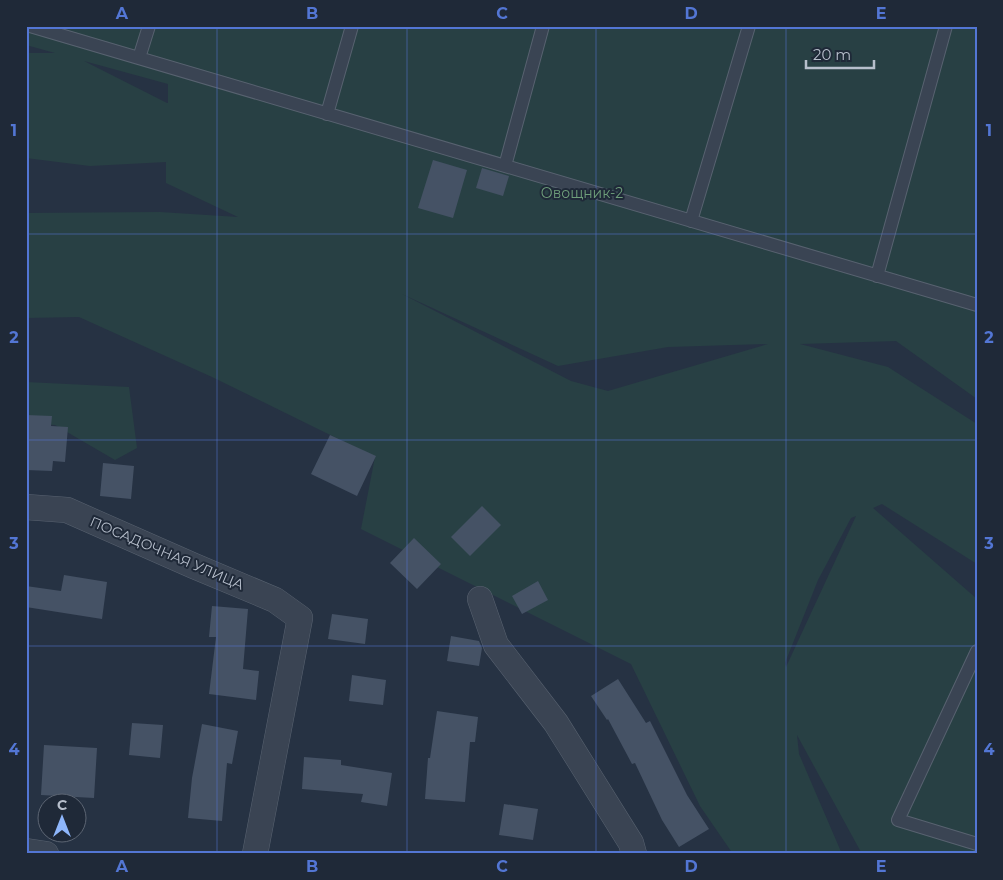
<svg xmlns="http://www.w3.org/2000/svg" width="1003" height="880" viewBox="0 0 1003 880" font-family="Montserrat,sans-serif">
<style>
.green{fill:#284044;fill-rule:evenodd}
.building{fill:#455265}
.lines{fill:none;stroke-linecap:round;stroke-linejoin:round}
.service-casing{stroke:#586270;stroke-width:14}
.minor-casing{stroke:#586270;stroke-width:26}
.service{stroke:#3a4453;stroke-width:12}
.minor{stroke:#3a4453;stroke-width:25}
.grid{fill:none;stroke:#5376d4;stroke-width:1;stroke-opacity:0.55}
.labels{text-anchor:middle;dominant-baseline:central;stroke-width:4;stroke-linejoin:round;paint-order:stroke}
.park-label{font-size:14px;fill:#6e9e7a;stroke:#1f2938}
.street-label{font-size:14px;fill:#b7bfcc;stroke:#1f2938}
.neatline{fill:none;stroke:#5376d4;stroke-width:2}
.grid-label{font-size:16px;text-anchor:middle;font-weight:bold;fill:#5376d4}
</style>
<rect width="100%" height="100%" fill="#263243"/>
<path class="green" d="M 26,26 L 977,26 L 977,399 L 896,341 L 800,344 L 888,367 L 977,424 L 977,564 L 882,504 L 873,508 L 977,599 L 977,854 L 862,854 L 797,735 L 799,754 L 842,854 L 733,854 L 700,806 L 631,664 L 361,529 L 375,457 L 212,377 L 79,317 L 26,318 L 26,213 L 160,212 L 238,217 L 166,183 L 166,162 L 90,166 L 26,158 L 26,53 L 55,53 L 26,45 ZM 84,61 L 168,84 L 168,103 L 167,103 ZM 402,294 L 558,366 L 668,347 L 768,344 L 608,391 L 571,381 ZM 856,516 L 786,667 L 785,663 L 818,580 L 851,518 Z
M 26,382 L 129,387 L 137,448 L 115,460 L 55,425 L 26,423 Z"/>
<path class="building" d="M 433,160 L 467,170 L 453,218 L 418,208 Z
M 482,168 L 509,176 L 503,196 L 476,188 Z
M 26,415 L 52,416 L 51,426 L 68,427 L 65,462 L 53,461 L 52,471 L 26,470 Z
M 330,435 L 376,456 L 357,496 L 311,474 Z
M 103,463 L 134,466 L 131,499 L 100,496 Z
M 482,506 L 501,525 L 470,556 L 451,537 Z
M 414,538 L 441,564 L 417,589 L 390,563 Z
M 64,575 L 107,582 L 102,619 L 26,607 L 26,586 L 61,591 Z
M 538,581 L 548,600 L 522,614 L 512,596 Z
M 212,606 L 248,609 L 243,669 L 259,671 L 256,700 L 209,694 L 216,637 L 209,637 Z
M 332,614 L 368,619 L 365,644 L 328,639 Z
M 451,636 L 479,641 L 482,648 L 479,666 L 447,661 Z
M 352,675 L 386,680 L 383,705 L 349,701 Z
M 618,679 L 646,723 L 650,721 L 687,795 L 709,829 L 679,847 L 662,820 L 635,763 L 632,764 L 608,719 L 607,720 L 591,696 Z
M 437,711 L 478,717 L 475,742 L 470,742 L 465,802 L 425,799 L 428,758 L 430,758 Z
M 132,723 L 163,725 L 160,758 L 129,755 Z
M 202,724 L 238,731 L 232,764 L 227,763 L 222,821 L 188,818 L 192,778 Z
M 44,745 L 97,748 L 94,798 L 41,795 Z
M 304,757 L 341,760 L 341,765 L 392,773 L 387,806 L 361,802 L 363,794 L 302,789 Z
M 504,804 L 538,809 L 533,840 L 499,835 Z"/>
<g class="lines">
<g class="service-casing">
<path id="service" d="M 30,26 L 977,305
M 139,58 L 149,26
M 327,114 L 352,26
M 505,166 L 543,26
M 691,221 L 749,26
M 877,276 L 946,26
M 977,651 L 898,820 L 977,844"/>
</g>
<g class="minor-casing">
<path id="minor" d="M 26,507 L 67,510 L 194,566 L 275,600 L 300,618 L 255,854
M 480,599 L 496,645 L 556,723 L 631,843 L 634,854
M 26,851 L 46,854"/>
</g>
<use href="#service" class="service"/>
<use href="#minor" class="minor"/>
</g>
<path class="grid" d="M 217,26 L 217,854M 407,26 L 407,854M 596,26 L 596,854M 786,26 L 786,854M 26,234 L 977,234M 26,440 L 977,440M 26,646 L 977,646"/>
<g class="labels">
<g class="park-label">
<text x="582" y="193">Овощник-2</text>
</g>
<g class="street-label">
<text transform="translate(167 553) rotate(23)">ПОСАДОЧНАЯ УЛИЦА</text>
</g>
</g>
<rect width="1003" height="880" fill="none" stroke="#1f2938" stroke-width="55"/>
<g transform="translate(62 818)"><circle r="24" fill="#1f2938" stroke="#5c6573"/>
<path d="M0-4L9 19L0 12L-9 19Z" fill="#8eb6fb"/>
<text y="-8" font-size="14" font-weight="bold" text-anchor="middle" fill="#b7bfcc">С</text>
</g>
<path d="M806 60v8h68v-8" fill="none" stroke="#b7bfcc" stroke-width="2.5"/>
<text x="813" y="60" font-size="15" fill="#b7bfcc" stroke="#1f2938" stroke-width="4" paint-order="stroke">20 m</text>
<rect x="28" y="28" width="948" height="824" class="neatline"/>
<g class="grid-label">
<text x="122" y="19">A</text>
<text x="312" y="19">B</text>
<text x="502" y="19">C</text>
<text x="691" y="19">D</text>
<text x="881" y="19">E</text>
<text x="14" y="136">1</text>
<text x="989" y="136">1</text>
<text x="14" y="343">2</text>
<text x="989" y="343">2</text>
<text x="14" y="549">3</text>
<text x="989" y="549">3</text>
<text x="14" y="755">4</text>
<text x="989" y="755">4</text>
<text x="122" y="872">A</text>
<text x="312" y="872">B</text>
<text x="502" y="872">C</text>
<text x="691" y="872">D</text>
<text x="881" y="872">E</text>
</g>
</svg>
